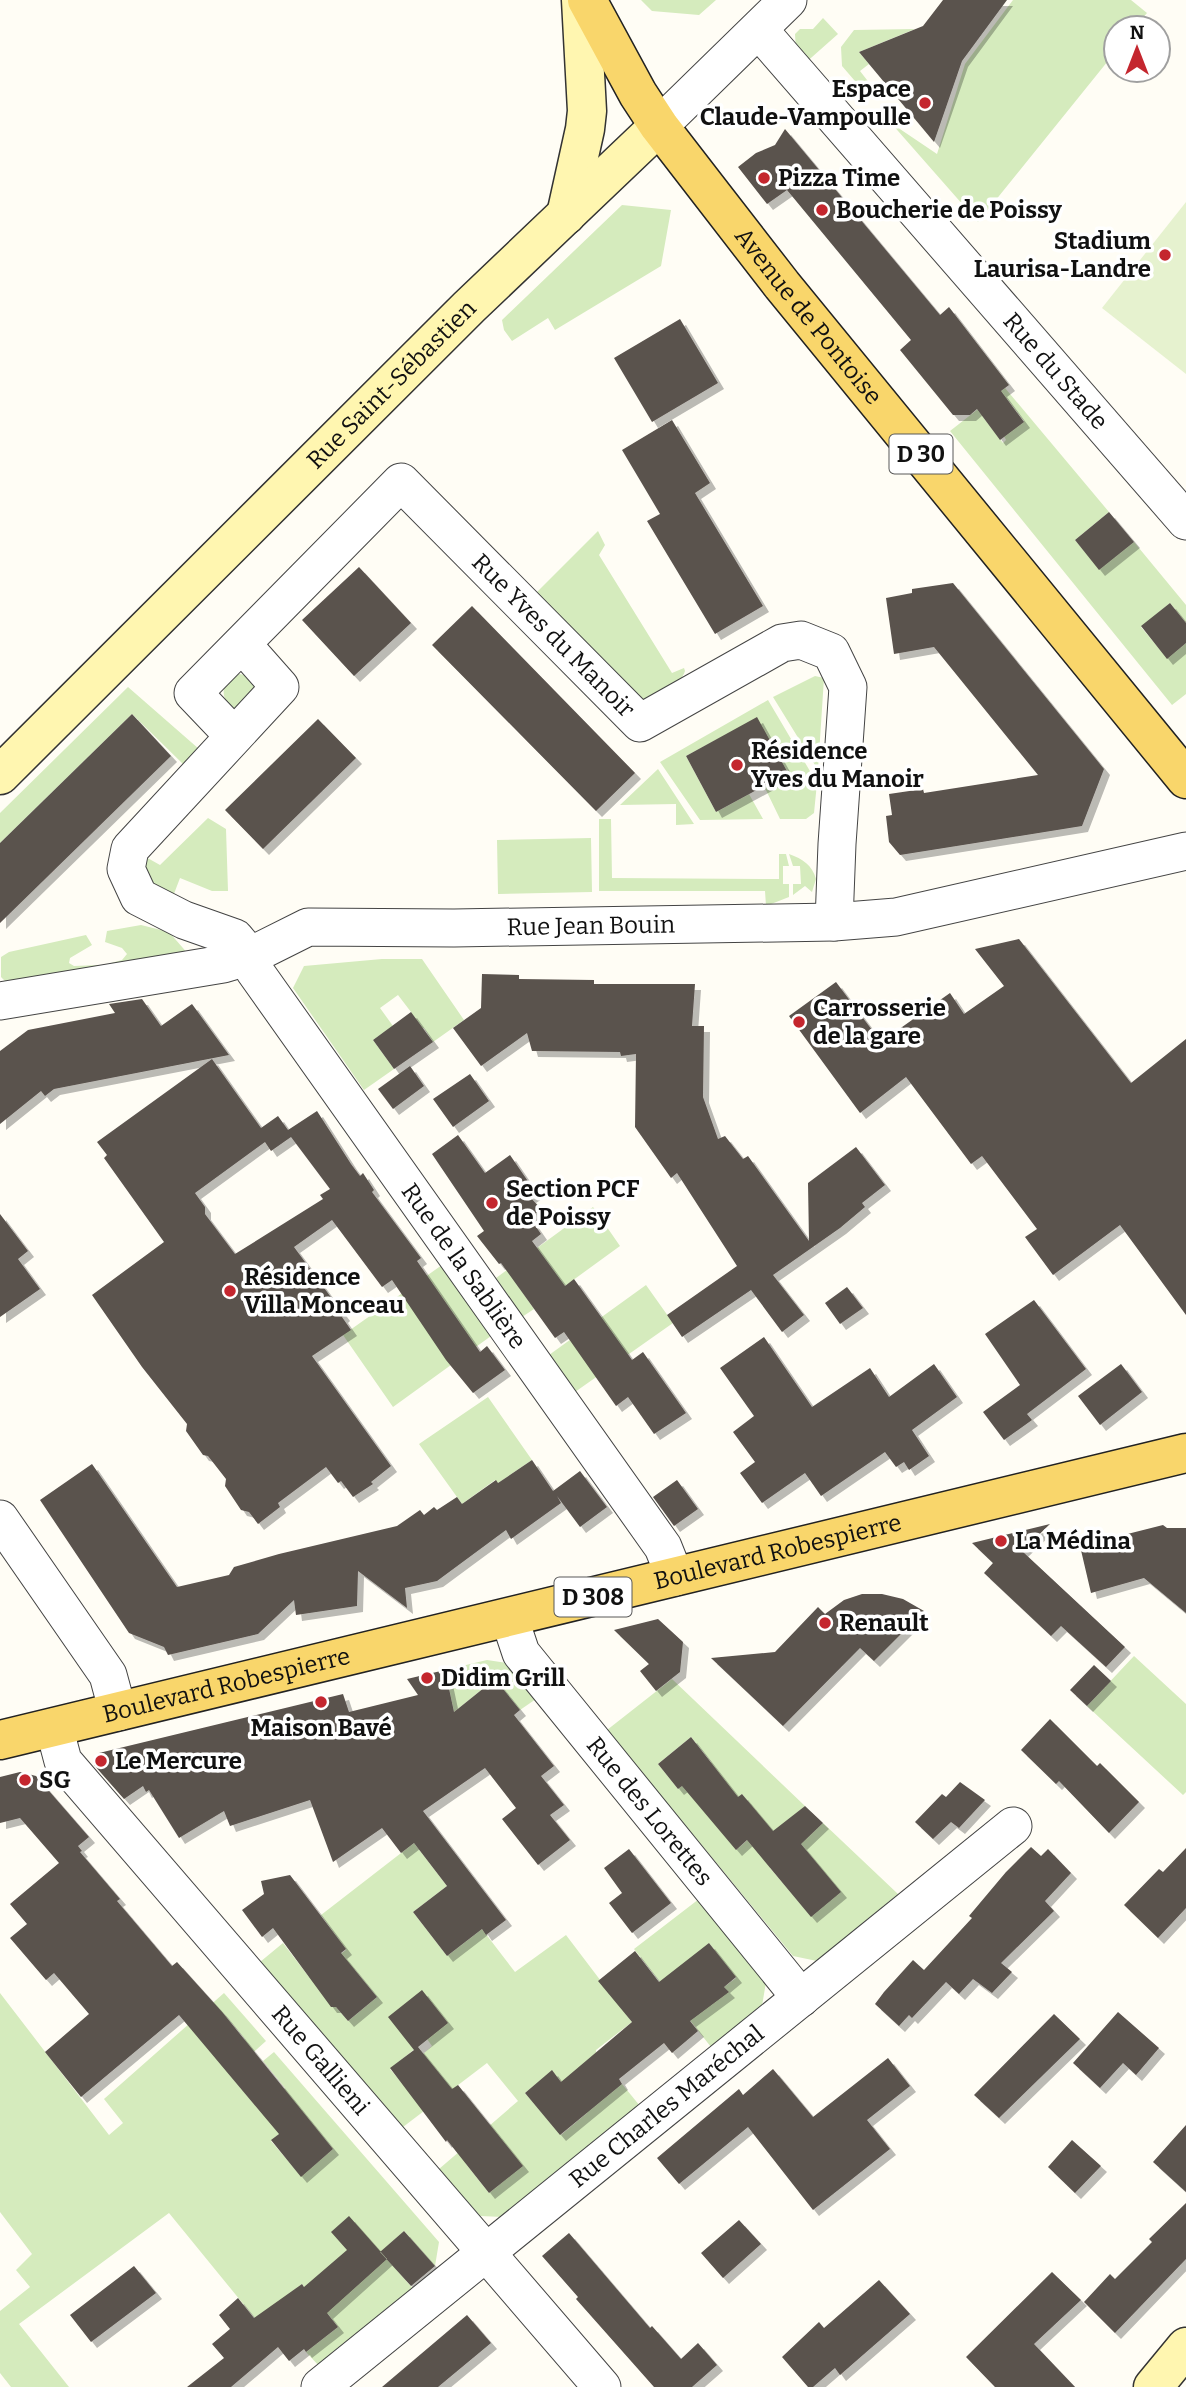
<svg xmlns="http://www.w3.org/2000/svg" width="1186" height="2387" viewBox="0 0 1186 2387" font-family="Bitter,serif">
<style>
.green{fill:#d5ebbd;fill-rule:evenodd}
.pitch{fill:#e6f2cf}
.building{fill:#5a524d;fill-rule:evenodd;filter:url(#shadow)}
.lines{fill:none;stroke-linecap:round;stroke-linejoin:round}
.street-casing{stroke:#444;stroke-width:39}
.secondary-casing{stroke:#333;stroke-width:41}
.primary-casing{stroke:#222;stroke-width:41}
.street{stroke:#fff;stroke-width:37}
.secondary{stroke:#fff6b0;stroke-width:38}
.primary{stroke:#f9d66b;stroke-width:38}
.poi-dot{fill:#c4262e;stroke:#fff;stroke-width:2.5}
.labels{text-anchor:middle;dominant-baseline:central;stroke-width:7;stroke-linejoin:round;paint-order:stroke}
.shield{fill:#fff;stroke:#585858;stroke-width:2}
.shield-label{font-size:23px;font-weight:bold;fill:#111}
.poi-label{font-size:24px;font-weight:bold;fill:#111;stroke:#fff;text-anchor:start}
.street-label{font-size:24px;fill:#111;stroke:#fff}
</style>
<defs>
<filter id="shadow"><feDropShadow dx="6" dy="6" stdDeviation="0" flood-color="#0004"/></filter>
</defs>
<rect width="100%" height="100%" fill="#fffdf5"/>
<path class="green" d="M 641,0 L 716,0 L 699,15 L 652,11 Z
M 1013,0 L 1131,0 L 1147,13 L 1134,28 L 1116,28 L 1116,51 L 978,222 L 891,123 L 937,154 L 965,64 Z
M 823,18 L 838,34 L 803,65 L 796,51 L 795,34 L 800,29 L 813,29 Z
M 915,29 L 859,52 L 869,64 L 860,71 L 874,89 L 867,95 L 842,66 L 841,47 L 854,30 Z
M 622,205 L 671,210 L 661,266 L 555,330 L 548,318 L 512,341 L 504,330 L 502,320 Z
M 1005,388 L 1109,512 L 1075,540 L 1099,569 L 1134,542 L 1186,605 L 1186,623 L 1170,603 L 1141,627 L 1167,658 L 1186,643 L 1186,694 L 1172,705 L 950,431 ZM 1007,399 L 1024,421 L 1004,436 L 1006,440 L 1003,443 L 983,417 Z
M 598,531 L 605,545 L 599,555 L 672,673 L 684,668 L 685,671 C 681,686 652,700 638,701 L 534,595 Z
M 239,674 L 245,675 L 257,686 L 239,710 C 218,704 219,679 239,674 Z
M 815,676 L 824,678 L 818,770 L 773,697 Z
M 128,687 L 199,749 L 183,764 L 132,714 L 0,843 L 0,813 Z
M 768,700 L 817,783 L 814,813 L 806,819 L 780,819 L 764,786 L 757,718 L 686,756 L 716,812 L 749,794 L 763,819 L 700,820 L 660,762 Z
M 658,769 L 694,824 L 676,825 L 676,804 L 620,805 Z
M 208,818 L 226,829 L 228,891 L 212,891 L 180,878 L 172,899 L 141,875 L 144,856 L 160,865 Z
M 599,819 L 611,819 L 612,878 L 779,879 L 779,854 L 786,854 L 789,866 L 783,866 L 783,884 L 789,884 L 789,897 L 766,906 L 765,891 L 599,891 Z
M 591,838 L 592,892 L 498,894 L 497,840 Z
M 789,854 C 803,859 812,865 816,879 L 812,892 L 805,886 L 793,895 L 793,884 L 801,884 L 800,866 L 793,866 Z
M 141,925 L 169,932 L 189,955 L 109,967 L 111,963 L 122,960 L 127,954 L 122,948 L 105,942 L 107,931 Z
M 86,935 L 92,945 L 70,958 L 69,963 L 74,966 L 99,965 L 101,968 L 6,982 L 1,977 L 1,957 L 9,952 Z
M 382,959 L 422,959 L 464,1020 L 433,1042 L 424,1028 L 418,1031 L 411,1012 L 398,995 L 380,1008 L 393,1026 L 373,1040 L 394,1069 L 364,1090 L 293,988 L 304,966 Z
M 593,1207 L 620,1246 L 565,1286 L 511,1276 L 534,1309 L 522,1317 L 496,1278 Z
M 442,1265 L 491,1336 L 393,1407 L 343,1335 Z
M 646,1285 L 673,1323 L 575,1392 L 549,1355 Z
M 488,1397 L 532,1460 L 498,1483 L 495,1480 L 462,1504 L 419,1444 Z
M 1134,1656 L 1186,1704 L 1186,1792 L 1183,1795 L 1087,1706 Z
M 487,1660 L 507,1663 L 536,1699 L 520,1710 L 495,1679 L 454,1712 L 445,1670 Z
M 672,1679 L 805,1806 L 793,1816 L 810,1835 L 823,1823 L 898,1894 L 817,1961 L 793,1956 L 607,1730 ZM 691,1737 L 711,1762 L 678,1789 L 658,1764 ZM 742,1794 L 766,1824 L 736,1850 ZM 800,1843 L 840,1892 L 811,1916 L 770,1868 Z
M 414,1843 L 447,1886 L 413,1912 L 447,1956 L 482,1929 L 515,1972 L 566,1935 L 632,2022 L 596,2050 L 595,2105 L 622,2084 L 640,2106 L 503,2217 L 480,2216 L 439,2169 L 518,2101 L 487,2063 L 403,2127 L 260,1962 L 283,1943 L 309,1977 L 346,1950 L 321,1915 ZM 355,1970 L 377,1997 L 348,2021 L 336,2007 ZM 427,2039 L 432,2046 L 423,2054 L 418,2102 L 390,2069 ZM 552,2071 L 587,2113 L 561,2135 L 525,2093 ZM 466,2164 L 522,2166 L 489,2193 Z
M 699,1899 L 766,1982 L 762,2006 L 711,2047 L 634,1949 ZM 709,1943 L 736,1978 L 724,1987 L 728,1992 L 690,1971 Z
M 0,1993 L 109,2135 L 123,2123 L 104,2099 L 224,1993 L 266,2041 L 229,2074 L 259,2110 L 285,2088 L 263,2061 L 274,2052 L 439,2242 L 435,2266 L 404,2231 L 381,2252 L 415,2291 L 320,2367 L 306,2352 L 338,2327 L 328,2314 L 324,2316 L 302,2284 L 289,2294 L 271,2338 L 169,2213 L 19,2324 L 69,2387 L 11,2387 L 0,2373 L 0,2311 L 30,2287 L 16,2270 L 32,2254 L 0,2212 ZM 223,2013 L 245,2039 L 219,2063 ZM 303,2113 L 333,2149 L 301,2176 L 271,2141 Z"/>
<path class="pitch" d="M 1186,202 L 1186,374 L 1102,308 Z"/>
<path class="building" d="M 943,0 L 1007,0 L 962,61 L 934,142 L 859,52 L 923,26 Z
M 785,129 L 940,315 L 949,307 L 1009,385 L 1001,391 L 1024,422 L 1000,440 L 977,409 L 970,415 L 953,415 L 900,350 L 911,340 L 787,190 L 767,204 L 738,167 L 756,153 L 775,145 Z
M 680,319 L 718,383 L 652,422 L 614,358 Z
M 672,420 L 710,483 L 695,493 L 763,606 L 715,634 L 647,521 L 660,514 L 622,450 Z
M 1109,512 L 1134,542 L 1099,570 L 1075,540 Z
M 359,567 L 411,623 L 354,676 L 302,620 Z
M 953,583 L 1104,769 L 1082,826 L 900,855 L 889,842 L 886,816 L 892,815 L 889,794 L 923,789 L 924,793 L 1038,775 L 934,647 L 894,654 L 886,598 L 912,593 L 912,589 Z
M 1170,603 L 1186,623 L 1186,643 L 1167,659 L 1141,626 Z
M 472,606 L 635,773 L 596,811 L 432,645 Z
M 132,714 L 171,756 L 0,923 L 0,843 Z
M 757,717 L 788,773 L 716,812 L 686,756 Z
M 318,719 L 356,758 L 263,849 L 225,810 Z
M 1019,939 L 1131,1083 L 1186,1039 L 1186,1315 L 1120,1225 L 1053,1275 L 1025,1237 L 1037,1229 L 982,1156 L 971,1164 L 906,1077 L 860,1113 L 789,1016 L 836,982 L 881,1042 L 950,993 L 964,1014 L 1004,986 L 975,949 Z
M 482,974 L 519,975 L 519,979 L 594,980 L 594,984 L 695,984 L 692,1026 L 704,1026 L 703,1097 L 718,1139 L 725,1136 L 743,1159 L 748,1156 L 809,1241 L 808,1183 L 856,1147 L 885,1185 L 862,1203 L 865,1207 L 840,1228 L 773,1275 L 804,1315 L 782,1332 L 751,1290 L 682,1337 L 667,1315 L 737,1266 L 677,1173 L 671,1178 L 635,1127 L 636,1054 L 621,1056 L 620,1052 L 532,1051 L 527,1033 L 481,1066 L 453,1028 L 481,1008 Z
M 142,999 L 161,1026 L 192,1004 L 229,1055 L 54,1089 L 45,1096 L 41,1091 L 0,1124 L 0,1051 L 28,1030 L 115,1013 L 109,1004 Z
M 411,1012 L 433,1042 L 394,1069 L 373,1040 Z
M 212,1059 L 261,1128 L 278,1116 L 288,1130 L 317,1111 L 351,1164 L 360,1176 L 363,1173 L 374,1190 L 372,1192 L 421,1258 L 417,1261 L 480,1352 L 487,1346 L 505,1370 L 473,1393 L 446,1360 L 392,1280 L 382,1287 L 332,1220 L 294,1247 L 344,1315 L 342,1317 L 351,1330 L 312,1356 L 391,1466 L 371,1482 L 373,1484 L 353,1497 L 341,1481 L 338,1483 L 326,1467 L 278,1503 L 280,1507 L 258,1524 L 249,1512 L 241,1510 L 225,1486 L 226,1479 L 208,1456 L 203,1455 L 186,1431 L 187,1424 L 142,1367 L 92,1295 L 164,1242 L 104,1158 L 107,1155 L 97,1142 ZM 291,1137 L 330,1189 L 320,1195 L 323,1199 L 235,1254 L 205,1214 L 205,1207 L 195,1193 L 265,1142 L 271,1151 Z
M 410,1066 L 424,1086 L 393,1109 L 378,1089 Z
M 470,1074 L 489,1101 L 453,1127 L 433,1099 Z
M 458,1135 L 485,1173 L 510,1155 L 536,1193 L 530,1197 L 541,1209 L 530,1218 L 541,1234 L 532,1241 L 565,1286 L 574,1279 L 632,1360 L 643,1352 L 686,1413 L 654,1434 L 628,1397 L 616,1406 L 564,1332 L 555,1338 L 501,1263 L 499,1264 L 477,1236 L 484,1231 L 432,1154 Z
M 0,1214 L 28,1251 L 18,1259 L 40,1289 L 0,1317 Z
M 847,1287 L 863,1308 L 840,1324 L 825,1303 Z
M 1034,1300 L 1086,1369 L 1027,1414 L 1032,1420 L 1004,1440 L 983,1412 L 1020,1385 L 985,1334 Z
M 764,1337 L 812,1407 L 870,1368 L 889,1397 L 934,1364 L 957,1397 L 912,1430 L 929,1456 L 909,1470 L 904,1462 L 896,1467 L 885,1452 L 821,1496 L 805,1473 L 762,1503 L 740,1473 L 755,1462 L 733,1432 L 754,1416 L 720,1368 Z
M 1121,1364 L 1142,1392 L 1100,1425 L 1078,1396 Z
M 532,1460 L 553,1491 L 580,1471 L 607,1507 L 580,1527 L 557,1496 L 561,1503 L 511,1539 L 506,1530 L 437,1581 L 405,1588 L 407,1608 L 358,1571 L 357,1606 L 296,1615 L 294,1600 L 258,1634 L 168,1655 L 164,1647 L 129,1633 L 40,1500 L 92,1464 L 177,1587 L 229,1575 L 234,1567 L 279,1554 L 397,1526 L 420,1510 L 424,1515 L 434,1507 L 437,1510 L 457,1497 L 462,1504 L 496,1480 L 498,1483 Z
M 677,1480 L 698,1509 L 674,1526 L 653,1497 Z
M 1050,1524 L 1022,1551 L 1125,1647 L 1106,1667 L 1061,1626 L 1051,1636 L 984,1573 L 993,1563 L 972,1543 Z
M 1163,1525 L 1167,1528 L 1186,1528 L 1186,1613 L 1144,1578 L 1091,1593 L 1080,1546 Z
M 862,1594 L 882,1594 L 903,1599 L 924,1611 L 874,1661 L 860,1648 L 783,1726 L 711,1658 L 775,1652 L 818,1607 L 825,1614 L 844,1600 Z
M 658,1619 L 683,1642 L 680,1672 L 656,1691 L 640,1671 L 649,1664 L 614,1630 Z
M 1094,1665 L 1111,1681 L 1087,1706 L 1070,1690 Z
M 445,1670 L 454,1712 L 495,1679 L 520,1710 L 514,1715 L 554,1766 L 541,1776 L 564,1805 L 550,1815 L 570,1840 L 538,1865 L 502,1819 L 516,1808 L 485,1768 L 423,1811 L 506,1920 L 486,1935 L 482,1929 L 447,1956 L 413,1912 L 447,1886 L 414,1843 L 401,1853 L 382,1828 L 333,1862 L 310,1800 L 230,1826 L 224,1811 L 179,1838 L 149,1790 L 146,1792 L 143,1786 L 124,1799 L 94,1765 L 99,1753 L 343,1694 L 349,1712 L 418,1695 L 407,1679 Z
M 1050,1719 L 1097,1766 L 1100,1763 L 1139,1802 L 1109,1833 L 1059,1781 L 1056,1784 L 1021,1750 Z
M 691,1737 L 738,1797 L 742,1794 L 773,1831 L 805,1806 L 823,1823 L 801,1844 L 841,1892 L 811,1917 L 747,1840 L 736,1850 L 682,1786 L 678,1789 L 658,1764 Z
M 20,1772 L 36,1776 L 89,1837 L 78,1846 L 82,1851 L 80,1852 L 120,1899 L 117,1901 L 172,1966 L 177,1962 L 223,2013 L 333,2149 L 301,2177 L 271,2140 L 279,2134 L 179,2015 L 81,2097 L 45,2052 L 89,2014 L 54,1973 L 46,1980 L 10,1938 L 27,1924 L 10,1904 L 59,1863 L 20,1818 L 0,1823 L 0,1777 Z
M 960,1782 L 985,1800 L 959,1828 L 951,1822 L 933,1839 L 915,1822 L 942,1794 L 946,1797 Z
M 1031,1847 L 1041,1856 L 1048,1849 L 1071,1873 L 1045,1901 L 1054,1911 L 1001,1963 L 1012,1972 L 992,1993 L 973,1979 L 959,1994 L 946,1982 L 912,2018 L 909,2015 L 899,2026 L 875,2004 L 884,1992 L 913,1960 L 924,1970 L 972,1918 L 969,1916 L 1006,1872 Z
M 1186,1848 L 1186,1908 L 1158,1938 L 1124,1905 L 1159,1869 L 1163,1872 Z
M 629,1849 L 671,1903 L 632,1933 L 609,1903 L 622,1893 L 604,1868 Z
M 290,1875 L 346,1949 L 341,1953 L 377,1997 L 348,2021 L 336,2007 L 331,2007 L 273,1928 L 262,1937 L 242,1910 L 264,1894 L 261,1881 Z
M 709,1943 L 736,1977 L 724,1987 L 729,1992 L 690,2021 L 698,2031 L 672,2053 L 664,2043 L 619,2079 L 622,2084 L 560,2135 L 525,2093 L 552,2070 L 561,2082 L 632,2022 L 598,1981 L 635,1951 L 659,1982 Z
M 422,1990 L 448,2023 L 418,2047 L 452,2089 L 458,2085 L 523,2166 L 489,2193 L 447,2140 L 446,2142 L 390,2068 L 414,2050 L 388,2017 Z
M 1118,2012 L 1159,2048 L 1136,2075 L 1123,2063 L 1100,2088 L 1073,2063 Z
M 1054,2014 L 1080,2039 L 999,2118 L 974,2095 Z
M 888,2058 L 910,2086 L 867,2120 L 890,2149 L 813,2210 L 748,2127 L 679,2184 L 657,2158 L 739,2089 L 743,2095 L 773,2069 L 813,2117 Z
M 1186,2125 L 1186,2192 L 1153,2162 Z
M 1072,2140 L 1101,2166 L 1075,2193 L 1048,2167 Z
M 1186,2203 L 1186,2259 L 1115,2333 L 1084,2302 L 1110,2274 L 1115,2279 L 1152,2242 L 1149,2239 Z
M 349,2216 L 387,2259 L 327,2313 L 338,2327 L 306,2352 L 304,2349 L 289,2361 L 278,2347 L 231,2387 L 187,2387 L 224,2358 L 212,2344 L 230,2329 L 219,2315 L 238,2298 L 254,2318 L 302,2284 L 304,2287 L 347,2250 L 331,2232 Z
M 739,2220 L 761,2244 L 723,2278 L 701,2253 Z
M 404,2231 L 435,2266 L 411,2286 L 380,2252 Z
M 569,2233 L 650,2328 L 652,2326 L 681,2359 L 698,2343 L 717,2365 L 692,2387 L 654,2387 L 576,2299 L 578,2297 L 542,2256 Z
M 134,2266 L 156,2293 L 91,2342 L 70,2315 Z
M 1052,2272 L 1081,2300 L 1034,2344 L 1075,2387 L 995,2387 L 966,2357 Z
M 879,2280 L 910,2314 L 840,2375 L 835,2368 L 813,2387 L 808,2387 L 782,2357 L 819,2322 L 824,2328 Z
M 467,2315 L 491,2343 L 438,2387 L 382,2387 Z"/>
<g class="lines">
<g class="street-casing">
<g id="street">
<path id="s1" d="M 759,30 L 1186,521"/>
<path d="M 659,126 L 788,0"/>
<path id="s2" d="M 242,644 L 280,687 L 130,849 L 126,869 L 139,897 L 184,920 L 235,938 L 250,956 L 254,970 L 663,1547 L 675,1577"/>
<path id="s3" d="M 234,736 L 193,693 L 401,482 L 640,723 L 782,643 L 801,640 L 831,652 L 848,687 L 837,844 L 834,922"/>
<path id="s4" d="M 0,1001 L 223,964 L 250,956 L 308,927 L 454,928 L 834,922 L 896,917 L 1186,851"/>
<path d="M 0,1519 L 108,1675 L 118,1712"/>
<path id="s5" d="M 509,1617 L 521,1653 L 801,1998"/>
<path id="s6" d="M 54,1727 L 63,1761 L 602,2387"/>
<path id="s7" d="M 320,2387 L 1013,1826"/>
</g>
</g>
<g class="secondary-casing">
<g id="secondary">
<path d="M 566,215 L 585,129 L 587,111 L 581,0"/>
<path id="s8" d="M 0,775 L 469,307 L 659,126"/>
<path d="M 1153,2387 L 1186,2347"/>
</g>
</g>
<g class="primary-casing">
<g id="primary">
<path id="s9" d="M 587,0 L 638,94 L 659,126 L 710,192 L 782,285 L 1186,779"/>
<path id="s10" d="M 0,1740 L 1186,1453"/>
</g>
</g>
<use href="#street" class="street"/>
<use href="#secondary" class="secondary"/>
<use href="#primary" class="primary"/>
</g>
<g class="poi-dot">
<circle cx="925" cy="103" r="7"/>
<circle cx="764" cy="178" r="7"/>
<circle cx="822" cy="210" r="7"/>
<circle cx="1165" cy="255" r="7"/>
<circle cx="737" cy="765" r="7"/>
<circle cx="799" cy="1022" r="7"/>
<circle cx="492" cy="1203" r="7"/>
<circle cx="230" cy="1291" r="7"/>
<circle cx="1001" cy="1541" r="7"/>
<circle cx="825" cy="1623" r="7"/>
<circle cx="427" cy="1678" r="7"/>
<circle cx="321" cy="1702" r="7"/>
<circle cx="101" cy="1761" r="7"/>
<circle cx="25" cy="1780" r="7"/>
</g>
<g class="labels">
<g class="shield">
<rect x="889.5" y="434.5" width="63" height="39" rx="5"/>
<rect x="554.5" y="1577.5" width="77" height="39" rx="5"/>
</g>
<g class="shield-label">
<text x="921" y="454">D 30</text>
<text x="593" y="1597">D 308</text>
</g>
<g class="poi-label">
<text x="911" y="89" text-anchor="end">Espace<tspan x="911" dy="28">Claude-Vampoulle</tspan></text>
<text x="778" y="178">Pizza Time</text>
<text x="836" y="210">Boucherie de Poissy</text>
<text x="1151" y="241" text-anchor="end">Stadium<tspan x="1151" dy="28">Laurisa-Landre</tspan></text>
<text x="751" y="751">Résidence<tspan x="751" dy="28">Yves du Manoir</tspan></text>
<text x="813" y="1008">Carrosserie<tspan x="813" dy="28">de la gare</tspan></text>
<text x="506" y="1189">Section PCF<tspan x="506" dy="28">de Poissy</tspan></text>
<text x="244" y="1277">Résidence<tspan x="244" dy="28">Villa Monceau</tspan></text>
<text x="1015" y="1541">La Médina</text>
<text x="839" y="1623">Renault</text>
<text x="441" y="1678">Didim Grill</text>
<text x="321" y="1728" text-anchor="middle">Maison Bavé</text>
<text x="115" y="1761">Le Mercure</text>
<text x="39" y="1780">SG</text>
</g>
<g class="street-label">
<text stroke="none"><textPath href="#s9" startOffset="387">Avenue de Pontoise</textPath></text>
<text stroke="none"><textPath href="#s1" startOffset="452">Rue du Stade</textPath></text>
<text stroke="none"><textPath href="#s8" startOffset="553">Rue Saint-Sébastien</textPath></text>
<text stroke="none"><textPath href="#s3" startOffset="572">Rue Yves du Manoir</textPath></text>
<text stroke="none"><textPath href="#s4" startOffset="602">Rue Jean Bouin</textPath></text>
<text stroke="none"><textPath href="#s2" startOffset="835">Rue de la Sablière</textPath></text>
<text stroke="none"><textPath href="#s10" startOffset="800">Boulevard Robespierre</textPath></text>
<text stroke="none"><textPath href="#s10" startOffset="233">Boulevard Robespierre</textPath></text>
<text stroke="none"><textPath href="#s5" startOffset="242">Rue des Lorettes</textPath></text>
<text stroke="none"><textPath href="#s6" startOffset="430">Rue Gallieni</textPath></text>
<text stroke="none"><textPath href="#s7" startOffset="446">Rue Charles Maréchal</textPath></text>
</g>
</g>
<g transform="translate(1137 49)"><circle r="33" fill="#ffffff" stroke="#a0a0a0" stroke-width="2"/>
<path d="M0-5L12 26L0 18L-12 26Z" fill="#c4262e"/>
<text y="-10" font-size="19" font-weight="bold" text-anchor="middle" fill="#111111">N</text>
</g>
</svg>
